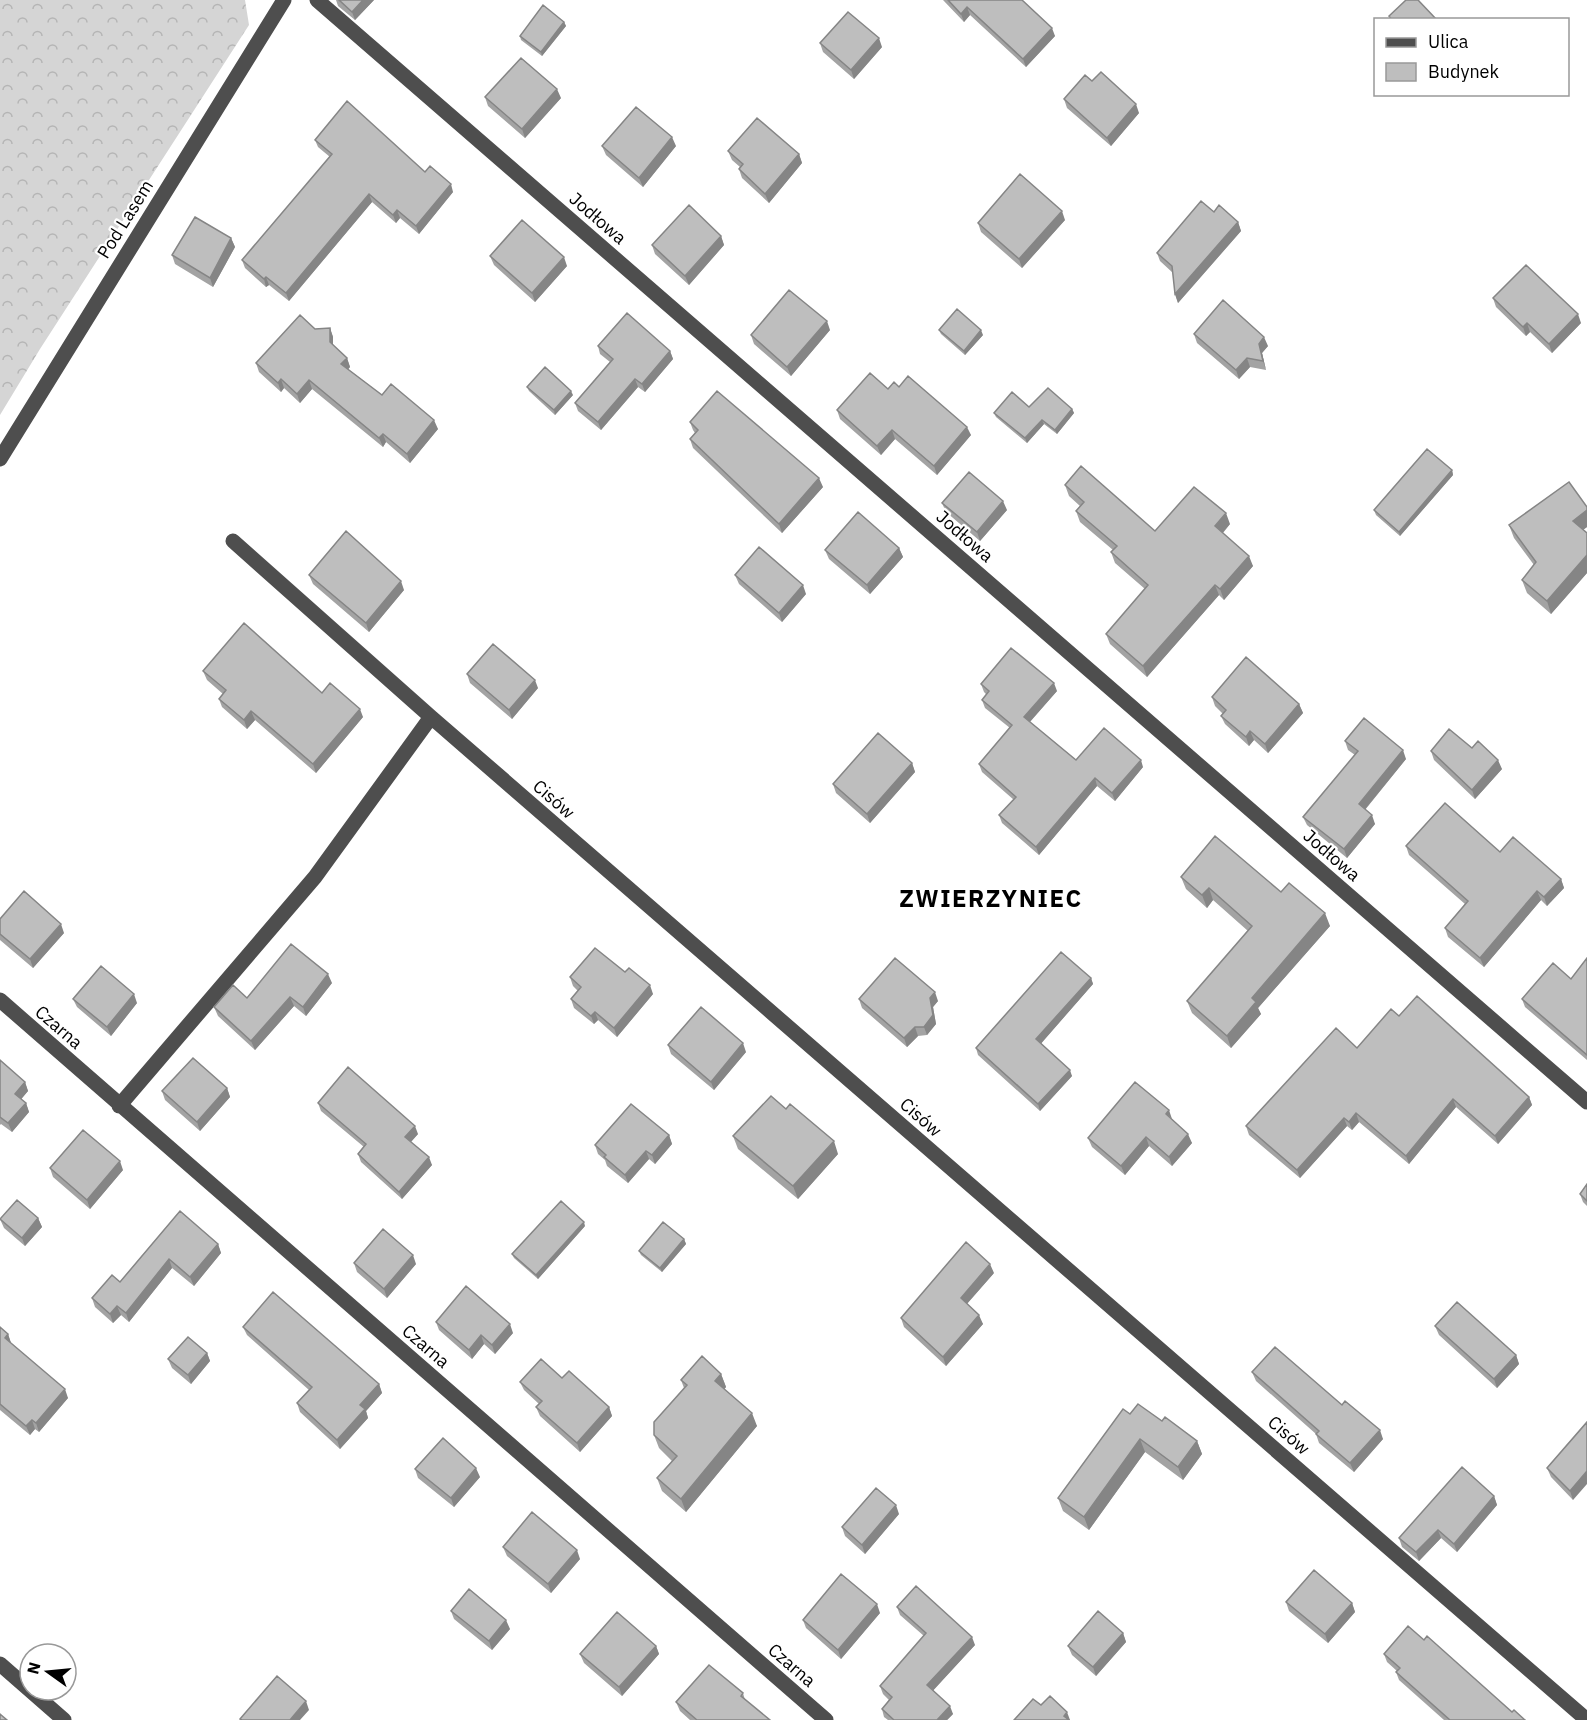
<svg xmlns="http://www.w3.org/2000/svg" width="1587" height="1720" viewBox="0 0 1587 1720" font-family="'IBM Plex Sans',sans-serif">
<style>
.forest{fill:url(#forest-crowns)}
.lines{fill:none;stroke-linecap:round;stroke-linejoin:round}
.minor{stroke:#4e4e4e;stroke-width:15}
.wall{fill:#a3a3a3}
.shaded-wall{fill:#858585}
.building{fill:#bebebe;stroke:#858585;stroke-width:1.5}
.labels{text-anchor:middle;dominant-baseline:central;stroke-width:4.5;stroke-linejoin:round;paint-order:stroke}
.street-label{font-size:18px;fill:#000;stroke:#fff}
.district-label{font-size:24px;font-weight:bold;letter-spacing:1.5px;fill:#000;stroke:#fff}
</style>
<defs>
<pattern id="forest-crowns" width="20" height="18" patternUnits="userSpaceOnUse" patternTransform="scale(1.5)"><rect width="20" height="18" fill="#d5d5d5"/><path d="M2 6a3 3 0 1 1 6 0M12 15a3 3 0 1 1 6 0" fill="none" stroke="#b5b5b5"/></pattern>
</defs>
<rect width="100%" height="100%" fill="#fff"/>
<path class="forest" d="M 0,0 L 245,0 L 249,25 L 40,349 L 0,415 Z"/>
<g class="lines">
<path class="minor" d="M 317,0 L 1587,1102
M 0,459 L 284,0
M 233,541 L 431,717 L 1587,1720
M 0,1000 L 826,1720
M 119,1106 L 315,877 L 431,717
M 0,1664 L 64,1720"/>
</g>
<path class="wall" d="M 336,0 L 374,0 L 355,20 L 338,6 Z
M 943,0 L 1022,0 L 1055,36 L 1026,67 L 970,15 L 964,22 Z
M 564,22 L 566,26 L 542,56 L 521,40 L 520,36 Z
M 820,43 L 882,47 L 854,79 L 823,52 Z
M 1092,81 L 1139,113 L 1111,146 L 1067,108 L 1064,99 Z
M 485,97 L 561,98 L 525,138 L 488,106 Z
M 315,140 L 425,172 L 453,192 L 419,234 L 400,218 L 396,223 L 372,202 L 289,301 L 269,285 L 266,287 L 245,268 L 242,260 L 330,157 L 318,147 Z
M 602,146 L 676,146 L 643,187 L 606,155 Z
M 728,151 L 799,154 L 802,163 L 769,203 L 742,178 L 739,169 L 740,167 L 732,160 Z
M 1214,212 L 1238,222 L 1241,231 L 1178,303 L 1175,294 L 1173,273 L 1160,261 L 1157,253 Z
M 1065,220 L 1022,268 L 981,232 L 978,223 Z
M 721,236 L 724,245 L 689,285 L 655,254 L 652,245 Z
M 231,238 L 235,247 L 213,287 L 175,264 L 172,255 Z
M 490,256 L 567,266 L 535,302 L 494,265 Z
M 1493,298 L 1581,323 L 1552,353 L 1530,332 L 1526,336 L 1496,307 Z
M 330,328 L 333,337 L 333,345 L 347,358 L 350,367 L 348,369 L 382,395 L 438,429 L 410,463 L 386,442 L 383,447 L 312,389 L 300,403 L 284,388 L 281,392 L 259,372 L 256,363 L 315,329 Z
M 830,330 L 791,376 L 754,344 L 751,335 Z
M 939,330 L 983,335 L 965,355 L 941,334 Z
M 1194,334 L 1268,346 L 1262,353 L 1266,370 L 1250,367 L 1239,379 L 1197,343 Z
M 598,346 L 670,351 L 673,359 L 645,392 L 638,387 L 601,430 L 578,411 L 575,403 L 610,362 L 600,354 Z
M 527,387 L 573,395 L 555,415 L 529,391 Z
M 899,387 L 971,435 L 937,475 L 895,439 L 881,455 L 840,419 L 837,410 L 888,389 Z
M 1029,407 L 1072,409 L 1074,413 L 1057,434 L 1044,424 L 1027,443 L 996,417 L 994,413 Z
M 690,422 L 823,487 L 782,533 L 693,448 L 690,439 L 695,433 L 693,430 Z
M 1452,470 L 1453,475 L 1400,536 L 1376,515 L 1374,510 Z
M 1065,485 L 1155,531 L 1230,524 L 1223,533 L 1253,566 L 1224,600 L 1219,595 L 1147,677 L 1110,644 L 1106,634 L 1145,589 L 1115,563 L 1111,552 L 1113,550 L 1080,522 L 1076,511 L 1080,506 L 1069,496 Z
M 942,503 L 1007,510 L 980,541 L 946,512 Z
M 1587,507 L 1587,527 L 1583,530 L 1587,533 L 1587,573 L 1551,614 L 1527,593 L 1522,580 L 1534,565 L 1514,538 L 1509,525 Z
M 899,548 L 903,557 L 870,594 L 829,559 L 825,550 Z
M 309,575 L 404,590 L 369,632 L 313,584 Z
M 735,575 L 806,594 L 782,622 L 739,584 Z
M 203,671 L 322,693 L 363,717 L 316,773 L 255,720 L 247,729 L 222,707 L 219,699 L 223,694 L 207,680 Z
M 467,674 L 538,688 L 512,719 L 470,683 Z
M 981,684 L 1057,691 L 1030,722 L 1076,760 L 1143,767 L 1115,801 L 1097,786 L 1039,855 L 1002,823 L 999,815 L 1014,800 L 982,772 L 979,764 L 1010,728 L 985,708 L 982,700 L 987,695 L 984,692 Z
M 1212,697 L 1299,704 L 1303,713 L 1268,753 L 1254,740 L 1249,746 L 1225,724 L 1221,716 L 1223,714 L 1215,706 Z
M 1345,741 L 1406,759 L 1365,810 L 1375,824 L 1347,858 L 1307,825 L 1303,817 L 1355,755 L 1348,750 Z
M 1472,748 L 1502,769 L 1475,799 L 1434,760 L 1431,751 Z
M 912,763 L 915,772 L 870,823 L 836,793 L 833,784 Z
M 1406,846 L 1500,852 L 1561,879 L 1564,888 L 1547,906 L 1541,900 L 1484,967 L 1448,937 L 1445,928 L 1465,904 L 1409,855 Z
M 1181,877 L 1281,892 L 1330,926 L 1258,1008 L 1261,1014 L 1231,1048 L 1192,1013 L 1187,1001 L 1248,931 L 1213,900 L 1207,908 L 1186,889 Z
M 0,919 L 64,933 L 33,968 L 0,940 Z
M 1587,958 L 1587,1060 L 1525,1007 L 1522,999 L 1571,979 Z
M 625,972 L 653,994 L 617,1037 L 598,1020 L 594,1024 L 574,1008 L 571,999 L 578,991 L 573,986 L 570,977 Z
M 1091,978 L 1093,984 L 1041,1043 L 1072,1076 L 1040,1111 L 978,1055 L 976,1048 Z
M 332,983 L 306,1016 L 294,1006 L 255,1050 L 218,1016 L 214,1007 L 247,998 Z
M 73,999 L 137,1003 L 111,1036 L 77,1007 Z
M 859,999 L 938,1001 L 933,1007 L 936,1024 L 927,1035 L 918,1036 L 907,1047 L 862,1008 Z
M 1399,1016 L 1529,1097 L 1532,1105 L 1498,1144 L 1456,1107 L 1409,1164 L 1359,1122 L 1352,1130 L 1347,1126 L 1300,1178 L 1249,1135 L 1246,1126 L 1357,1048 Z
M 668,1045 L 746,1052 L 714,1090 L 671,1054 Z
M 0,1060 L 25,1082 L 28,1091 L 21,1099 L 26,1103 L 29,1112 L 12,1132 L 1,1124 L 0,1125 Z
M 227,1088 L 230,1097 L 200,1131 L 165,1100 L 162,1091 Z
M 318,1103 L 418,1134 L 411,1142 L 432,1165 L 402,1199 L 361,1162 L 358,1154 L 364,1147 L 321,1111 Z
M 1172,1119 L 1192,1143 L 1172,1166 L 1149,1146 L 1125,1175 L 1092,1147 L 1088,1138 Z
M 669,1135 L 672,1144 L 655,1164 L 649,1159 L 628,1183 L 607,1166 L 605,1160 L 598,1154 L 595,1145 Z
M 733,1136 L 838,1154 L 798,1199 L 738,1149 Z
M 50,1168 L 123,1170 L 90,1209 L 53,1177 Z
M 1587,1184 L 1587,1206 L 1583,1202 L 1580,1194 Z
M 180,1211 L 218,1244 L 221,1253 L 194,1286 L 172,1268 L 129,1322 L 121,1315 L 113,1323 L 95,1307 L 92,1298 L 120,1282 Z
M 38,1218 L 42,1227 L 25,1246 L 4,1228 L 0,1219 Z
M 585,1226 L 538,1279 L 514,1258 L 512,1254 Z
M 684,1239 L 686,1244 L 662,1272 L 641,1255 L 639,1251 Z
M 354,1263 L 416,1264 L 387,1298 L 357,1272 Z
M 994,1273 L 967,1304 L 983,1324 L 946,1366 L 904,1327 L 901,1318 Z
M 436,1322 L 513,1333 L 495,1354 L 484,1344 L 472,1359 L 439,1330 Z
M 1435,1326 L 1516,1355 L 1519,1364 L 1497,1388 L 1439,1335 Z
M 0,1327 L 8,1334 L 11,1343 L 68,1398 L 39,1432 L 35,1429 L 30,1435 L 0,1410 Z
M 243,1327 L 379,1384 L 382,1393 L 366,1411 L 368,1418 L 340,1449 L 300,1412 L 297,1403 L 309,1390 L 247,1335 Z
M 207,1353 L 210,1361 L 191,1384 L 172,1368 L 168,1359 Z
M 1252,1372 L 1342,1405 L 1383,1439 L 1354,1472 L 1319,1443 L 1316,1434 L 1256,1381 Z
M 721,1374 L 726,1387 L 724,1389 L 757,1426 L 686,1512 L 662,1491 L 657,1478 L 672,1461 L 659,1448 L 654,1435 L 684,1388 L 681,1380 Z
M 562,1378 L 609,1407 L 612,1416 L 580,1452 L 540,1416 L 536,1407 L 539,1404 L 524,1390 L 520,1382 Z
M 1130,1414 L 1162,1421 L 1197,1441 L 1202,1454 L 1183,1480 L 1145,1452 L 1089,1530 L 1063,1511 L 1058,1498 Z
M 1587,1422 L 1573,1500 L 1551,1477 L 1547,1468 Z
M 415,1469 L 480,1477 L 454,1507 L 418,1478 Z
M 1494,1496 L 1497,1505 L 1457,1552 L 1441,1538 L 1419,1561 L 1402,1547 L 1399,1538 Z
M 899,1514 L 865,1554 L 845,1536 L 842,1527 Z
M 503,1547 L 580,1559 L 551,1593 L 507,1556 Z
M 1286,1602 L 1352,1603 L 1355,1612 L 1328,1643 L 1289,1611 Z
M 897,1607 L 975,1645 L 933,1690 L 953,1714 L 947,1720 L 888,1720 L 884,1717 L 882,1709 L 889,1700 L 883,1694 L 880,1686 L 924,1636 L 900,1615 Z
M 451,1611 L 510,1629 L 492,1650 L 454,1619 Z
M 880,1613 L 841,1659 L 806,1628 L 803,1620 Z
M 1123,1633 L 1126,1642 L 1096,1676 L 1072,1655 L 1068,1646 Z
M 1424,1640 L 1512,1712 L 1525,1720 L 1444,1720 L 1399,1680 L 1396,1672 L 1397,1671 L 1387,1662 L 1384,1654 Z
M 656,1646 L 659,1654 L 622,1696 L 584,1663 L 580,1654 Z
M 743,1693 L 745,1700 L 770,1720 L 690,1720 L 680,1711 L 676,1702 Z"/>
<path class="shaded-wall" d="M 363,0 L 374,0 L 355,20 L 352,12 Z
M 967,7 L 970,15 L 964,22 L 961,14 Z
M 564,22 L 566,26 L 542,56 L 541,52 Z
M 1052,28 L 1055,36 L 1026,67 L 1023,59 Z
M 879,38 L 882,47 L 854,79 L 851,70 Z
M 557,89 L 561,98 L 525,138 L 522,129 Z
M 1136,104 L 1139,113 L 1111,146 L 1107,138 Z
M 672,137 L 676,146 L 643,187 L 639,178 Z
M 799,154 L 802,163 L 769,203 L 765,194 Z
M 451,184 L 453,192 L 419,234 L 416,226 Z
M 369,194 L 372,202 L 289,301 L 286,293 Z
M 397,210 L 400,218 L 396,223 L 393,215 Z
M 1062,211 L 1065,220 L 1022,268 L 1019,259 Z
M 1238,222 L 1241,231 L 1178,303 L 1175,294 Z
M 721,236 L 724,245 L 689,285 L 685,276 Z
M 231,238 L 235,247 L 213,287 L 210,278 Z
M 564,257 L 567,266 L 535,302 L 532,293 Z
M 266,277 L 269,285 L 266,287 L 264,279 Z
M 1578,314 L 1581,323 L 1552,353 L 1549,344 Z
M 827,321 L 830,330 L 791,376 L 787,367 Z
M 1527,323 L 1530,332 L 1526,336 L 1523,327 Z
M 330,328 L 333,337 L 333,351 L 330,342 Z
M 981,330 L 983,335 L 965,355 L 964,351 Z
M 1264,337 L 1268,346 L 1262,353 L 1266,370 L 1263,361 L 1259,344 Z
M 670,351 L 673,359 L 645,392 L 642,384 Z
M 347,358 L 350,367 L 345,373 L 341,364 Z
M 1247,358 L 1250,367 L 1239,379 L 1236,370 Z
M 281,379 L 284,388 L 281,392 L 278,383 Z
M 635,379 L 638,387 L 601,430 L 598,422 Z
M 309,380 L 312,389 L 300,403 L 297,394 Z
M 571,391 L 573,395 L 555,415 L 554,410 Z
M 1072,409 L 1074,413 L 1057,434 L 1055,430 Z
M 434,420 L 438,429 L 410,463 L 407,454 Z
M 1042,420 L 1044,424 L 1027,443 L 1025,438 Z
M 967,427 L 971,435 L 937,475 L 934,466 Z
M 892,430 L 895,439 L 881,455 L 877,446 Z
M 383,434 L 386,442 L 383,447 L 379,438 Z
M 1452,470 L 1453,475 L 1400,536 L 1399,532 Z
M 819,478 L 823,487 L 782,533 L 779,524 Z
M 1003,501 L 1007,510 L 980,541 L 977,532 Z
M 1587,510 L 1587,527 L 1577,534 L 1573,521 Z
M 1226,513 L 1230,524 L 1219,537 L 1215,526 Z
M 899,548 L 903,557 L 870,594 L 867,585 Z
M 1587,555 L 1587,573 L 1551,614 L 1547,601 Z
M 1249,556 L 1253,566 L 1224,600 L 1220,589 Z
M 401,581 L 404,590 L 369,632 L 366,623 Z
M 803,585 L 806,594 L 782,622 L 779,613 Z
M 1215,585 L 1219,595 L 1147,677 L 1143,666 Z
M 535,680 L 538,688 L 512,719 L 509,710 Z
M 1054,683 L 1057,691 L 1027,725 L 1024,717 Z
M 1299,704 L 1303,713 L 1268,753 L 1265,744 Z
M 360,709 L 363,717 L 316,773 L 313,764 Z
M 251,711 L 255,720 L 247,729 L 244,720 Z
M 1250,731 L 1254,740 L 1249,746 L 1246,737 Z
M 1403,750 L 1406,759 L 1362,813 L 1359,804 Z
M 1141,760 L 1143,767 L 1115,801 L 1112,793 Z
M 1498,760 L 1502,769 L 1475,799 L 1472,790 Z
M 912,763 L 915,772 L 870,823 L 867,814 Z
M 1095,778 L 1097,786 L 1039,855 L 1036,847 Z
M 1372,815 L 1375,824 L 1347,858 L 1344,849 Z
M 1561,879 L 1564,888 L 1547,906 L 1544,897 Z
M 1209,888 L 1213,900 L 1207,908 L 1202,895 Z
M 1537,891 L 1541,900 L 1484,967 L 1480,958 Z
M 1325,913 L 1330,926 L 1258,1008 L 1261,1014 L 1231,1048 L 1227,1036 L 1252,998 Z
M 61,924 L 64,933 L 33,968 L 30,959 Z
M 328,974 L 332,983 L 306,1016 L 303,1007 Z
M 1091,978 L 1093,984 L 1039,1046 L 1036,1039 Z
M 650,985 L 653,994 L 617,1037 L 614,1028 Z
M 935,992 L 938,1001 L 933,1007 L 936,1024 L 927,1035 L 924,1027 L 930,998 Z
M 134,994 L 137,1003 L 111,1036 L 107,1027 Z
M 290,997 L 294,1006 L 255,1050 L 251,1041 Z
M 595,1012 L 598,1020 L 594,1024 L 591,1016 Z
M 915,1027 L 918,1036 L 907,1047 L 904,1038 Z
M 743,1043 L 746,1052 L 714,1090 L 711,1082 Z
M 1070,1070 L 1072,1076 L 1040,1111 L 1038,1104 Z
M 25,1082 L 28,1091 L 18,1103 L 15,1094 Z
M 227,1088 L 230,1097 L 200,1131 L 197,1122 Z
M 1529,1097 L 1532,1105 L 1498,1144 L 1495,1136 Z
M 1453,1099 L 1456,1107 L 1409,1164 L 1406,1156 Z
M 26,1103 L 29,1112 L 12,1132 L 8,1123 Z
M 1169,1110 L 1172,1119 L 1166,1114 Z
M 1356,1113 L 1359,1122 L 1352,1130 L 1349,1122 Z
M 1344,1118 L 1347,1126 L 1300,1178 L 1297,1170 Z
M 415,1126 L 418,1134 L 408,1145 L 405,1137 Z
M 1188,1134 L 1192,1143 L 1172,1166 L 1169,1157 Z
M 669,1135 L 672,1144 L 655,1164 L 652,1155 Z
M 1146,1137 L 1149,1146 L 1125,1175 L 1121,1166 Z
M 834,1141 L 838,1154 L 798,1199 L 793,1186 Z
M 646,1151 L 649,1159 L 628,1183 L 625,1175 Z
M 429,1157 L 432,1165 L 402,1199 L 399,1192 Z
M 120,1161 L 123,1170 L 90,1209 L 87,1200 Z
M 38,1218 L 42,1227 L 25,1246 L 22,1238 Z
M 584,1222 L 585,1226 L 538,1279 L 536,1275 Z
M 684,1239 L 686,1244 L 662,1272 L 660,1268 Z
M 218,1244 L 221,1253 L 194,1286 L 190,1277 Z
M 413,1255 L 416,1264 L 387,1298 L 384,1289 Z
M 169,1259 L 172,1268 L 129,1322 L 126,1313 Z
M 990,1264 L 994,1273 L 964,1307 L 961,1298 Z
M 117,1306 L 121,1315 L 113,1323 L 110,1314 Z
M 979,1315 L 983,1324 L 946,1366 L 943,1357 Z
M 510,1324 L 513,1333 L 495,1354 L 492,1345 Z
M 8,1334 L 11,1343 L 8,1347 L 5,1338 Z
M 481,1335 L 484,1344 L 472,1359 L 469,1350 Z
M 207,1353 L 210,1361 L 191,1384 L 188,1375 Z
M 1516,1355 L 1519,1364 L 1497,1388 L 1494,1379 Z
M 721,1374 L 726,1387 L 720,1395 L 715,1381 Z
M 379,1384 L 382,1393 L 366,1411 L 368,1418 L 340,1449 L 337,1440 L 360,1405 Z
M 65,1389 L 68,1398 L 39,1432 L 36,1423 Z
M 609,1407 L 612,1416 L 580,1452 L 577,1443 Z
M 752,1413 L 757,1426 L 686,1512 L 681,1499 Z
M 32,1420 L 35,1429 L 30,1435 L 26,1426 Z
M 1380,1430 L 1383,1439 L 1354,1472 L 1350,1463 Z
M 1140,1439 L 1145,1452 L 1089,1530 L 1084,1517 Z
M 1197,1441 L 1202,1454 L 1183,1480 L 1178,1467 Z
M 476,1468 L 480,1477 L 454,1507 L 451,1498 Z
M 1587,1471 L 1587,1484 L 1573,1500 L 1570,1491 Z
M 1494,1496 L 1497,1505 L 1457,1552 L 1454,1544 Z
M 896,1505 L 899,1514 L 865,1554 L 862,1545 Z
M 1438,1530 L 1441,1538 L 1419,1561 L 1416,1552 Z
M 577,1550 L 580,1559 L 551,1593 L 548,1584 Z
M 1352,1603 L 1355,1612 L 1328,1643 L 1325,1634 Z
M 877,1604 L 880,1613 L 841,1659 L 838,1650 Z
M 506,1620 L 510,1629 L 492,1650 L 489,1641 Z
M 1123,1633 L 1126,1642 L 1096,1676 L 1093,1667 Z
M 972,1637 L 975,1645 L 930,1694 L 927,1685 Z
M 656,1646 L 659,1654 L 622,1696 L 619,1687 Z
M 306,1701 L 309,1710 L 300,1720 L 290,1720 Z
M 950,1706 L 953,1714 L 947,1720 L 937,1720 Z
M 1067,1712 L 1070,1720 L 1065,1720 L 1064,1716 Z"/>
<path class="building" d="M 339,0 L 363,0 L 352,12 Z
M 948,0 L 1022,0 L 1052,28 L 1023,59 L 967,7 L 961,14 Z
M 1406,0 L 1418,0 L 1437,20 L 1392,20 L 1389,16 Z
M 543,5 L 564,22 L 541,52 L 520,36 Z
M 848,12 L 879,38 L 851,70 L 820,43 Z
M 521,58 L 557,89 L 522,129 L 485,97 Z
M 1101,72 L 1136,104 L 1107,138 L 1064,99 L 1085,75 L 1092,81 Z
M 347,101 L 425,172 L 430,166 L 451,184 L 416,226 L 397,210 L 393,215 L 369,194 L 286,293 L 266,277 L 264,279 L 242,260 L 332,154 L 315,140 Z
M 636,107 L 672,137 L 639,178 L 602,146 Z
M 757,118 L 799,154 L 765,194 L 739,169 L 743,164 L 728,151 Z
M 1020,174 L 1062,211 L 1019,259 L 978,223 Z
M 1201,201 L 1214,212 L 1219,205 L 1238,222 L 1175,294 L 1172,266 L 1157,253 Z
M 689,205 L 721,236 L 685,276 L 652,245 Z
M 195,217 L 231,238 L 210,278 L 172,255 Z
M 522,220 L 564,257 L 532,293 L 490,256 Z
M 1526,265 L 1578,314 L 1549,344 L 1527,323 L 1523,327 L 1493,298 Z
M 789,290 L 827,321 L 787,367 L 751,335 Z
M 1223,300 L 1264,337 L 1259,344 L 1263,361 L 1247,358 L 1236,370 L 1194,334 Z
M 957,309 L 981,330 L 964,351 L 939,330 Z
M 627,313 L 670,351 L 642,384 L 635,379 L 598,422 L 575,403 L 613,359 L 598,346 Z
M 300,315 L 315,329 L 330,328 L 330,342 L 347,358 L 341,364 L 382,395 L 391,384 L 434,420 L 407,454 L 383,434 L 379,438 L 309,380 L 297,394 L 281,379 L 278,383 L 256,363 Z
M 545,367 L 571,391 L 554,410 L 527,387 Z
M 870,373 L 888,389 L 894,382 L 899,387 L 908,376 L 967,427 L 934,466 L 892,430 L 877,446 L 837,410 Z
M 1048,388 L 1072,409 L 1055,430 L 1042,420 L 1025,438 L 994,413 L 1012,392 L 1029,407 Z
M 717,391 L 819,478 L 779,524 L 690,439 L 698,430 L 690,422 Z
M 1427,449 L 1452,470 L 1399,532 L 1374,510 Z
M 1081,466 L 1155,531 L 1194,487 L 1226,513 L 1215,526 L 1249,556 L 1220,589 L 1215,585 L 1143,666 L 1106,634 L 1148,585 L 1111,552 L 1117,546 L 1076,511 L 1084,502 L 1065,485 Z
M 969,472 L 1003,501 L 977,532 L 942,503 Z
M 1569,482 L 1587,507 L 1587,510 L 1573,521 L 1587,533 L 1587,555 L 1547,601 L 1522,580 L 1536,562 L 1509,525 Z
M 858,512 L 899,548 L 867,585 L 825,550 Z
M 346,531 L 401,581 L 366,623 L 309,575 Z
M 759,547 L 803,585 L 779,613 L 735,575 Z
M 244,623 L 322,693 L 330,683 L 360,709 L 313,764 L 251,711 L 244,720 L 219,699 L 226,690 L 203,671 Z
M 493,644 L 535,680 L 509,710 L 467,674 Z
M 1011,648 L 1054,683 L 1024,717 L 1076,760 L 1104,728 L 1141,760 L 1112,793 L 1095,778 L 1036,847 L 999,815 L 1016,797 L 979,764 L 1012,725 L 982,700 L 989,691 L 981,684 Z
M 1246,657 L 1299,704 L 1265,744 L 1250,731 L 1246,737 L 1221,716 L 1226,710 L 1212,697 Z
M 1364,718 L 1403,750 L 1359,804 L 1372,815 L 1344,849 L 1303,817 L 1358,751 L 1345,741 Z
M 1449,729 L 1472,748 L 1478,741 L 1498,760 L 1472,790 L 1431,751 Z
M 878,733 L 912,763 L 867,814 L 833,784 Z
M 1445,803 L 1500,852 L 1513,837 L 1561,879 L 1544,897 L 1537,891 L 1480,958 L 1445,928 L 1468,901 L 1406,846 Z
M 1215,836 L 1281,892 L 1289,883 L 1325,913 L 1252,998 L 1256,1002 L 1227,1036 L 1187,1001 L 1252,926 L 1209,888 L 1202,895 L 1181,877 Z
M 24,891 L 61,924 L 30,959 L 0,934 L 0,919 Z
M 291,944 L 328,974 L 303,1007 L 290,997 L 251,1041 L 214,1007 L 233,985 L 247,998 Z
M 595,948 L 625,972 L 629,968 L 650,985 L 614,1028 L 595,1012 L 591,1016 L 571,999 L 581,987 L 570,977 Z
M 1061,952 L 1091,978 L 1036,1039 L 1070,1070 L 1038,1104 L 976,1048 Z
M 895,958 L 935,992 L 930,998 L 933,1015 L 924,1027 L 915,1027 L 904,1038 L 859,999 Z
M 1587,958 L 1587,1055 L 1522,999 L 1553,963 L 1571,979 Z
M 101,966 L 134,994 L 107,1027 L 73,999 Z
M 1417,996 L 1529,1097 L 1495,1136 L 1453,1099 L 1406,1156 L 1356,1113 L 1349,1122 L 1344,1118 L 1297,1170 L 1246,1126 L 1336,1028 L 1357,1048 L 1391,1009 L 1399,1016 Z
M 701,1007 L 743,1043 L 711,1082 L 668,1045 Z
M 193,1058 L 227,1088 L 197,1122 L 162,1091 Z
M 0,1060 L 25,1082 L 15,1094 L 26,1103 L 8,1123 L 0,1117 Z
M 348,1067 L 415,1126 L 405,1137 L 429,1157 L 399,1192 L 358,1154 L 366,1144 L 318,1103 Z
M 1135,1082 L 1169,1110 L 1166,1114 L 1188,1134 L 1169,1157 L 1146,1137 L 1121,1166 L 1088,1138 Z
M 771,1096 L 786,1109 L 790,1104 L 834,1141 L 793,1186 L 733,1136 Z
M 631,1104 L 669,1135 L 652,1155 L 646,1151 L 625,1175 L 604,1157 L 606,1155 L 595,1145 Z
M 83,1130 L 120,1161 L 87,1200 L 50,1168 Z
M 1587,1184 L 1587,1201 L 1580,1194 Z
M 17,1200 L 38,1218 L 22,1238 L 0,1219 Z
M 561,1201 L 584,1222 L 536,1275 L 512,1254 Z
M 180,1211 L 218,1244 L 190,1277 L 169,1259 L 126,1313 L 117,1306 L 110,1314 L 92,1298 L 112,1275 L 120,1282 Z
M 663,1222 L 684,1239 L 660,1268 L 639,1251 Z
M 383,1229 L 413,1255 L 384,1289 L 354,1263 Z
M 966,1242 L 990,1264 L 961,1298 L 979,1315 L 943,1357 L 901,1318 Z
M 466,1286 L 510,1324 L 492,1345 L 481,1335 L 469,1350 L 436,1322 Z
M 273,1292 L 379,1384 L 360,1405 L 365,1409 L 337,1440 L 297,1403 L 312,1387 L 243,1327 Z
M 1457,1302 L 1516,1355 L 1494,1379 L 1435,1326 Z
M 0,1327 L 8,1334 L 5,1338 L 65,1389 L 36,1423 L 32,1420 L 26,1426 L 0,1404 Z
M 188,1337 L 207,1353 L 188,1375 L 168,1359 Z
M 1275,1347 L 1342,1405 L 1345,1401 L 1380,1430 L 1350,1463 L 1316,1434 L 1319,1431 L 1252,1372 Z
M 702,1356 L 721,1374 L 715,1381 L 752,1413 L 681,1499 L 657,1478 L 677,1456 L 654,1435 L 654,1422 L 687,1385 L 681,1380 Z
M 541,1359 L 562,1378 L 569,1371 L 609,1407 L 577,1443 L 536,1407 L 542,1401 L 520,1382 Z
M 1138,1404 L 1162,1421 L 1165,1417 L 1197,1441 L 1178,1467 L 1140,1439 L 1084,1517 L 1058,1498 L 1123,1409 L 1130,1414 Z
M 1587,1422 L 1587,1471 L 1570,1491 L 1547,1468 Z
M 443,1438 L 476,1468 L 451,1498 L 415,1469 Z
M 1462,1467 L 1494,1496 L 1454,1544 L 1438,1530 L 1416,1552 L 1399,1538 Z
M 876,1488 L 896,1505 L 862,1545 L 842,1527 Z
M 532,1512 L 577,1550 L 548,1584 L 503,1547 Z
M 1314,1570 L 1352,1603 L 1325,1634 L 1286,1602 Z
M 841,1574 L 877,1604 L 838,1650 L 803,1620 Z
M 916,1586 L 972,1637 L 927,1685 L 950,1706 L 937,1720 L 894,1720 L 882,1709 L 892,1697 L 880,1686 L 926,1633 L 897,1607 Z
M 469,1589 L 506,1620 L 489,1641 L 451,1611 Z
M 1098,1611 L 1123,1633 L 1093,1667 L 1068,1646 Z
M 617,1612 L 656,1646 L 619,1687 L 580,1654 Z
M 1408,1626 L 1424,1640 L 1427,1636 L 1512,1712 L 1514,1710 L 1525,1720 L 1450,1720 L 1396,1672 L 1400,1668 L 1384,1654 Z
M 709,1665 L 743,1693 L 741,1696 L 770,1720 L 697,1720 L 676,1702 Z
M 277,1676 L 306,1701 L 290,1720 L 242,1720 L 240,1719 Z
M 1050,1696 L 1067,1712 L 1064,1716 L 1069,1720 L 1014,1720 L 1033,1699 L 1041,1705 Z
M 0,1714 L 7,1720 L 0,1720 Z"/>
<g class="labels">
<g class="street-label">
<text transform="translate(598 218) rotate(41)">Jodłowa</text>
<text transform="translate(125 219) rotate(-58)">Pod Lasem</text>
<text transform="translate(965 536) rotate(41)">Jodłowa</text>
<text transform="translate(554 799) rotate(41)">Cisów</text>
<text transform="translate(1332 855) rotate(41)">Jodłowa</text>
<text transform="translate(59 1027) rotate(41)">Czarna</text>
<text transform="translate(921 1117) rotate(41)">Cisów</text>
<text transform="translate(426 1346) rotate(41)">Czarna</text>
<text transform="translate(1289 1435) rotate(41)">Cisów</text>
<text transform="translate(792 1665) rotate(41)">Czarna</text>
</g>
<g class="district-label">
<text x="991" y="898">ZWIERZYNIEC</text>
</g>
</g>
<rect x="1374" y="18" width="195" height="78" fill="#ffffff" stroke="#999999" stroke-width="1.5"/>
<rect x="1386" y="38" width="30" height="9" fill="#4e4e4e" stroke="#999999" stroke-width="1.5"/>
<text x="1428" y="48" font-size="18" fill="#000000">Ulica</text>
<rect x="1386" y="63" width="30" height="18" fill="#bebebe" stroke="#999999" stroke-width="1.5"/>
<text x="1428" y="78" font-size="18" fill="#000000">Budynek</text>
<g transform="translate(48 1672) rotate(285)"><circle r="28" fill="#ffffff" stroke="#999999" stroke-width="1.5"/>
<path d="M0-4.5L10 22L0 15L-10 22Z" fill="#000000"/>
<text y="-9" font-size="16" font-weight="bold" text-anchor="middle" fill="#000000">N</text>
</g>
</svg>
